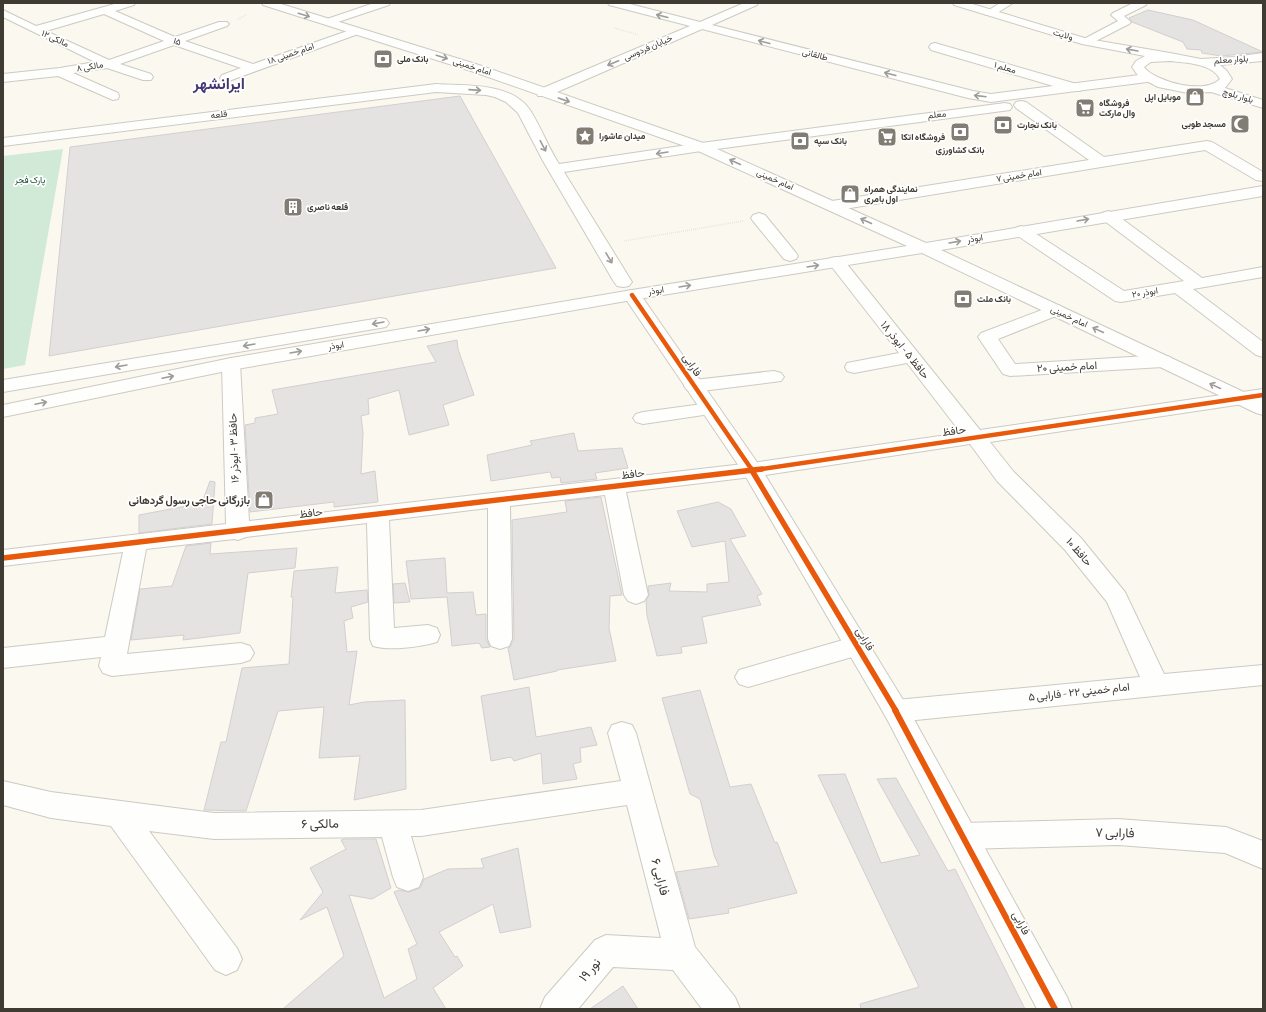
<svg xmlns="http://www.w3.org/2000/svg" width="1266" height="1012" viewBox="0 0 1266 1012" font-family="'Sofia Sans Condensed',Vazirmatn,sans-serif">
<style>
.green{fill:#d0ead7}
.building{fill:#e5e2e2;stroke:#d3cfd0}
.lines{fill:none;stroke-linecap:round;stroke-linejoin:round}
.minor-casing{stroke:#cdcac2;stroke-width:2}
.tertiary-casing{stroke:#cdcac2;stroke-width:2}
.secondary-casing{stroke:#cdcac2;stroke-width:2}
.path{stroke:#d8d6d2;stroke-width:1.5;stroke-dasharray:0.5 1.5;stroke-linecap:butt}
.minor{fill:#fefefd;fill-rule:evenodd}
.tertiary{fill:#fefefd;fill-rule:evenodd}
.secondary{fill:#fefefd;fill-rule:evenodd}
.cycleway-far2-casing{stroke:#fff;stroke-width:6}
.cycleway-far1-casing{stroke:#fff;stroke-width:8}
.cycleway-casing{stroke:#fff;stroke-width:9}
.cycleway-far2{stroke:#e8590c;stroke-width:4.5}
.cycleway-far1{stroke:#e8590c;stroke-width:5.5}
.cycleway{stroke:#e8590c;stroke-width:6}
.oneway{stroke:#9e9c98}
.labels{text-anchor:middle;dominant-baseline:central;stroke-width:3.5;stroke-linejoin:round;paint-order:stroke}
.far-street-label{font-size:9px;fill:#3f3b32;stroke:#fff}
.far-poi-label{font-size:9px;font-weight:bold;fill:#3f3b32;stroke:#fff;text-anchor:start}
.far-park-label{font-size:9px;fill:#134e33;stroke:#fff}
.street-label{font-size:11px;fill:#3f3b32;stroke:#fff}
.poi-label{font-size:11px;font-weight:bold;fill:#3f3b32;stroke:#fff;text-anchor:end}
.near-street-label{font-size:13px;fill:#3f3b32;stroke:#fff}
.far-town-label{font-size:16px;font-weight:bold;fill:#433672;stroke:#fff}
</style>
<rect width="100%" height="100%" fill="#fbf8f0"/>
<path class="green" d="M 63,149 L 25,365 L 3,369 L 3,156 Z"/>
<path class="building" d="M 1148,10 L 1193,20 L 1263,52 L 1221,56 L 1202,53 L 1201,50 L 1187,49 L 1183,42 L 1132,22 L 1129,18 Z
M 460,96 L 556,268 L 49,356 L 70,147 Z
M 457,340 L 458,349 L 474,395 L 443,405 L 449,425 L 409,435 L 399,390 L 368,399 L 369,414 L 361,416 L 363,433 L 361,474 L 375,471 L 378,502 L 334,507 L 334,502 L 250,512 L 245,425 L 255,423 L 255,418 L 278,414 L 272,390 L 436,362 L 427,346 Z
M 574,433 L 578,451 L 622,448 L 628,468 L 595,473 L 597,479 L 561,483 L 560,477 L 552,478 L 550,472 L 491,481 L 487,455 L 532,445 L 530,441 Z
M 210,481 L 215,482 L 212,524 L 139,533 L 139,515 L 202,503 Z
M 601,497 L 622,595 L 610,596 L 609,628 L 616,661 L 557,670 L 557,671 L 514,680 L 508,648 L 510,647 L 514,639 L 512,520 L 567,512 L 565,501 Z
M 718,502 L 731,509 L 746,536 L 730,539 L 762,594 L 757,596 L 761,605 L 702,617 L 707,643 L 681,647 L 682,653 L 657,656 L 647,616 L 646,601 L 649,595 L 648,586 L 671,583 L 669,591 L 707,592 L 707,584 L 729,582 L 725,541 L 692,547 L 677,511 Z
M 211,543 L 210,554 L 297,548 L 295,568 L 248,573 L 240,633 L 183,640 L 184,635 L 131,640 L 140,589 L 172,586 L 186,546 Z
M 445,558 L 447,593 L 473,592 L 476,615 L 486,614 L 486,639 L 490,647 L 482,648 L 479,643 L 452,646 L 447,597 L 411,599 L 406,561 Z
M 338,567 L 335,593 L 367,590 L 368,602 L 351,607 L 353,618 L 344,621 L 347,652 L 357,651 L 349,705 L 364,702 L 405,700 L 406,789 L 354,800 L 360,756 L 319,758 L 324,707 L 278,711 L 246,811 L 204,810 L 221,742 L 226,742 L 242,668 L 289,664 L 293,597 L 291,597 L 294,571 Z
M 405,583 L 410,602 L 394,603 L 393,584 Z
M 529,687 L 536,737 L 591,727 L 597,745 L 580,748 L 581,762 L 573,764 L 577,779 L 543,784 L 541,753 L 514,761 L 511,757 L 491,761 L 481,696 Z
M 700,690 L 730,787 L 751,784 L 775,843 L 777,842 L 797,893 L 728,909 L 729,913 L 689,919 L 676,872 L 719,866 L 714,855 L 700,799 L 690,794 L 662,698 Z
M 845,774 L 881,863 L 920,855 L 877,779 L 896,778 L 948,871 L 955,869 L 1025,1009 L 861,1009 L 860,1004 L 919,987 L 818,775 Z
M 345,839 L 376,839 L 391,888 L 372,899 L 349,895 L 384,998 L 417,979 L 408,949 L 417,944 L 394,892 L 399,890 L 409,892 L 420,888 L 424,879 L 448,869 L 484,868 L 481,859 L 518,848 L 531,927 L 500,933 L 493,904 L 439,932 L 455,957 L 457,956 L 463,966 L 433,988 L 446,1009 L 283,1009 L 344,956 L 327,907 L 300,920 L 323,892 L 310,868 L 346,849 L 341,840 Z
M 623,986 L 638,1009 L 590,1009 Z"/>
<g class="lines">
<g class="minor-casing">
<path id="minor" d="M 118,3 L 135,3 L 134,5 L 115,11 L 175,37 L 219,22 L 227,22 L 229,24 L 227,26 L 185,41 L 253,64 L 353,29 L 361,29 L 363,31 L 361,33 L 226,82 L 222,81 L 220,78 L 222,75 L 241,68 L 174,45 L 120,64 L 151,74 L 153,77 L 151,80 L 143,80 L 107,68 L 73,73 L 118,93 L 119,96 L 118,99 L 113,100 L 58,76 L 3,82 L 3,74 L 60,68 L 95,62 L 3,17 L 3,10 L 36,26 ZM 104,14 L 164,41 L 109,60 L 46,31 Z
M 374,3 L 390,3 L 389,5 L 332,24 L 324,24 L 322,22 L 324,20 Z
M 1000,3 L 1013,3 L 994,15 L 986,15 L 984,13 Z
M 1133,3 L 1147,3 L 1146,5 L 1124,16 L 1131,22 L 1129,24 L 1090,44 L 1082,44 L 1080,42 L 1082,40 L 1118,21 L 1111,15 L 1113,13 Z
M 935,43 L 1080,85 L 1081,88 L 1080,91 L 1070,91 L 931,50 L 929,47 L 931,44 Z
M 436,84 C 466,86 511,82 530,110 C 541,127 548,147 559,164 L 701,143 L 706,144 L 708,147 L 706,150 L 701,151 L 564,172 L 632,282 L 629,286 L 623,287 L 617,286 L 614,282 L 543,161 L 518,113 L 506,102 L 495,97 L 486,95 L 436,92 L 3,146 L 3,138 Z
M 1021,101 L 1026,102 L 1104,157 L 1207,141 L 1212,142 L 1263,172 L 1263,181 L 1256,180 L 1205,150 L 832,211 L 827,209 L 824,206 L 827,203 L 832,201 L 1089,160 L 1016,108 L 1014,105 L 1016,102 Z
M 1108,211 L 1114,213 L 1202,278 L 1263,267 L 1263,277 L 1193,289 L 1263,342 L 1263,357 L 1256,355 L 1175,293 L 1121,302 L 1115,301 L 1015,234 L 1013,231 L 1015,228 L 1021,226 L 1027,228 L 1124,291 L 1184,281 L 1102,219 L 1100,216 L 1102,213 Z
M 759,213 L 765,215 L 796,253 L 798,256 L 796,259 L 790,261 L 784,259 L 753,221 L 751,218 L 753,215 Z
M 836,257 L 842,258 L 980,430 L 1263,389 L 1263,401 L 990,442 L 1013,471 L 1081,538 L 1125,592 L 1164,674 L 1263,665 L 1263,685 L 896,722 L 887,719 L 883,711 L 887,703 L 896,700 L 1140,677 L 1107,602 L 1065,550 L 997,481 L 970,444 L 752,477 L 626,492 L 648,595 L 644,601 L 636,604 L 628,601 L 624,595 L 605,495 L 510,506 L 512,639 L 509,646 L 500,649 L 491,646 L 488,639 L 488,508 L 389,520 L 394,628 L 428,625 L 437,628 L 440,635 L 437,642 C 420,647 389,651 373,646 L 370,639 L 367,523 L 246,537 L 238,540 L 234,539 L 146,549 L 127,654 L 241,643 L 250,646 L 254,653 L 250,660 L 241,663 L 112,676 L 103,673 L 99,666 L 101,657 L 3,668 L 3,648 L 105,637 L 123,552 L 3,566 L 3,550 L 226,524 L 222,364 L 224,360 L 231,358 L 238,360 L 240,364 L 249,521 L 752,463 L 961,433 L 907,363 L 854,373 L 847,371 L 845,367 L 847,363 L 899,353 L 828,262 L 830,258 Z
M 1055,305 L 1061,306 L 1064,310 L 1061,314 L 998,339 L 1015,364 L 1163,355 L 1170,357 L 1172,361 L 1170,365 L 1163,367 L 1010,376 L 1003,374 L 978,337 L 981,333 Z
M 774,371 L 781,373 L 784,377 L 781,381 L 694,392 L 687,390 L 684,386 L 687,382 L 694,380 Z
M 710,403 L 717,405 L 720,409 L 717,413 L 643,424 L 636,422 L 633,418 L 636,414 L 643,412 Z
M 857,636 L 866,639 L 870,646 L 866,653 L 748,687 L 739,684 L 735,677 L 739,670 Z
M 622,722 L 632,725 L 636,733 L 695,947 L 735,997 L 740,1009 L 702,1009 L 673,970 L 613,967 L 578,1009 L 540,1009 L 545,997 L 595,940 L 606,935 L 661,938 L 627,805 L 421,836 L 411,836 L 423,877 L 419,887 L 408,891 L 397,887 L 393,877 L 382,837 L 214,839 L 149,831 L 237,948 L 242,959 L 237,970 L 226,975 L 215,970 L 111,826 L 51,818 L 3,805 L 3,781 L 51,792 L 214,813 L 421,810 L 621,781 L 608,733 L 612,725 Z
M 1118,819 L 1226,827 L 1263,841 L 1263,869 L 1225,853 L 1118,845 L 964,849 L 954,845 L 949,836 L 954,827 L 964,823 Z"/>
</g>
<g class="tertiary-casing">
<path id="tertiary" d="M 608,3 L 626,3 L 700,22 L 744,3 L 758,3 L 757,5 L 712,25 L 973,91 L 991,94 L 1147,74 L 1151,75 L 1153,78 L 1151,81 L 1147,82 L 991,102 L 968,98 L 702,29 L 548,96 L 538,96 L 537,93 L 538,90 L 690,26 L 609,5 Z
M 1005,103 L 1010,104 L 1012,107 L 1010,110 L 701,151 L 696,150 L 694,147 L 696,144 L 701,143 Z
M 632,290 L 638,291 L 759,465 L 905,703 L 1067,997 L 1072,1009 L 1037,1009 L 887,719 L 743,472 L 623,295 L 626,291 Z"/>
</g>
<g class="secondary-casing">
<path id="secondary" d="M 262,3 L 278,3 L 479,65 L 706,144 L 926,243 L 1263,186 L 1263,196 L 941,250 L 1263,401 L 1263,415 L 1256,413 L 922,253 L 632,300 L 231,370 L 3,417 L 3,405 L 231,358 L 632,290 L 907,246 L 696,150 L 471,71 L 263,5 Z
M 953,3 L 969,3 L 1088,39 L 1170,53 L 1201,59 L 1234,57 L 1263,53 L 1263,61 L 1220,65 L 1227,71 L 1232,79 L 1225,88 L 1263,100 L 1263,108 L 1211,92 L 1188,93 L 1158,87 L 1139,77 L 1132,67 L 1136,61 L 1145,56 L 1082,44 L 954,5 ZM 1170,61 C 1185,63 1212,63 1220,79 C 1206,95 1155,82 1144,67 L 1151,62 Z
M 380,318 L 386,319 L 389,323 L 386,327 L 3,392 L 3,380 Z"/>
</g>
<path class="path" d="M 238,19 L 246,15
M 614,28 L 639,35
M 624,241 L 743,221"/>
<use href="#minor" class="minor"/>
<use href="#tertiary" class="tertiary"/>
<use href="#secondary" class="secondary"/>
<g class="cycleway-far2-casing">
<path id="cycleway-far2" d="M 632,295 L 752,470
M 755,470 L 1263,395"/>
</g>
<g class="cycleway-far1-casing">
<path id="cycleway-far1" d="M 751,469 L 896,711
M 3,558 L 762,469"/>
</g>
<g class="cycleway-casing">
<path id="cycleway" d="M 895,710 L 1055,1009"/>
</g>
<use href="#cycleway-far2" class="cycleway-far2"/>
<use href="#cycleway-far1" class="cycleway-far1"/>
<use href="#cycleway" class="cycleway"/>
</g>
<defs><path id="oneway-shaft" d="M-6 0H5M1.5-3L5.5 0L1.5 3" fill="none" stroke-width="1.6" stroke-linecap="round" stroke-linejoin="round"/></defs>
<g class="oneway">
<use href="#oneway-shaft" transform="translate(304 15) rotate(17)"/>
<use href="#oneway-shaft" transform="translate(662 16) rotate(-166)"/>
<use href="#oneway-shaft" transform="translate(764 42) rotate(-165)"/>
<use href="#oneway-shaft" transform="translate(1132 50) rotate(-170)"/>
<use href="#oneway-shaft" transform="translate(442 57) rotate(17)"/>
<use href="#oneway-shaft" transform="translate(613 63) rotate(157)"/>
<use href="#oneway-shaft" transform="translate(890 74) rotate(-165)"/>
<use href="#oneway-shaft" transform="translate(475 90) rotate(4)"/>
<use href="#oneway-shaft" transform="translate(980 96) rotate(-173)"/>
<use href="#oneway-shaft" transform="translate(564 100) rotate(19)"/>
<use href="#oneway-shaft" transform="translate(543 146) rotate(62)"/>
<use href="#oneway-shaft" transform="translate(662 153) rotate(171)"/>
<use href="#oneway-shaft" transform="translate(735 162) rotate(-156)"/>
<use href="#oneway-shaft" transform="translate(1083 220) rotate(-10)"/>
<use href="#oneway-shaft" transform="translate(866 221) rotate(-156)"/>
<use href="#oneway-shaft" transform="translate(955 242) rotate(-10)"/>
<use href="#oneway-shaft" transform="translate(609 258) rotate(59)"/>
<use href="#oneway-shaft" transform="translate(813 266) rotate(-9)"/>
<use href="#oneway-shaft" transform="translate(685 286) rotate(-9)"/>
<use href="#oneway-shaft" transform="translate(378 323) rotate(170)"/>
<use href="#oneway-shaft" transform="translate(424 330) rotate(-10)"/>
<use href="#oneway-shaft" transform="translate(1098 330) rotate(-155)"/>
<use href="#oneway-shaft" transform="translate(249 345) rotate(170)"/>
<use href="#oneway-shaft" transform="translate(296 352) rotate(-10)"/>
<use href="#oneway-shaft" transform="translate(121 366) rotate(170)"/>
<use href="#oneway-shaft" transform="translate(168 377) rotate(-12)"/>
<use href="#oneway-shaft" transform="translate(1215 386) rotate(-155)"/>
<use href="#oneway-shaft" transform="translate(41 403) rotate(-12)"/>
</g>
<defs>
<g id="bank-square" transform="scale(1)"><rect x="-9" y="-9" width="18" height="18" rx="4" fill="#817d74" stroke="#fff"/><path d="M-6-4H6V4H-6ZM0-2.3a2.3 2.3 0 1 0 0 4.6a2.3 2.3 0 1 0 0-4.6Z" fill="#fff"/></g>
<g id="shop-square" transform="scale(1)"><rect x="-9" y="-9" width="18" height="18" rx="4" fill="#817d74" stroke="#fff"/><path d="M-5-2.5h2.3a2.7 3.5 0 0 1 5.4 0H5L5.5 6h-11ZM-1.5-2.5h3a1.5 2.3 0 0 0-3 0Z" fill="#fff"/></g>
<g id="supermarket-square" transform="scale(1)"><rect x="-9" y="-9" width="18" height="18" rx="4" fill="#817d74" stroke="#fff"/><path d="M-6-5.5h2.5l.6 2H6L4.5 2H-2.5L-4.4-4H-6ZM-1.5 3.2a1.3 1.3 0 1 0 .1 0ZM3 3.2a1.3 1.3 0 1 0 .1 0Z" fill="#fff"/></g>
<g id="mosque-square" transform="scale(1)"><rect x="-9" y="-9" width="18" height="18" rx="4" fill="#817d74" stroke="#fff"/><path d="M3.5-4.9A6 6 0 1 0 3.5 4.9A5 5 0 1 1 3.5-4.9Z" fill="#fff"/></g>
<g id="sight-square" transform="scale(1)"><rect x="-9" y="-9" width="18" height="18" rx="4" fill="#817d74" stroke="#fff"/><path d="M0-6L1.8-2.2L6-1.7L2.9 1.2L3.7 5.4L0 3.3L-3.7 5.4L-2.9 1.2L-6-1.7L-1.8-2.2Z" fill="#fff"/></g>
<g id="building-square" transform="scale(1)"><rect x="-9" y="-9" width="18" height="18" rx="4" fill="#817d74" stroke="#fff"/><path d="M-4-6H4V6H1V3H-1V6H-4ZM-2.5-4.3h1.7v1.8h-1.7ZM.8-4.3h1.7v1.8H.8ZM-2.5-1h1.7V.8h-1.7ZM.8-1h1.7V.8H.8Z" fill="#fff"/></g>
</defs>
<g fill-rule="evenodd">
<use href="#bank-square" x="383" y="59"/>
<use href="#shop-square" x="1195" y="97"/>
<use href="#supermarket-square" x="1085" y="108"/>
<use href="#mosque-square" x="1240" y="124"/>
<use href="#bank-square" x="1003" y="125"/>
<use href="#bank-square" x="960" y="132"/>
<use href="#sight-square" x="585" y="136"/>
<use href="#supermarket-square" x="887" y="137"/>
<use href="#bank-square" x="800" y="141"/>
<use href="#shop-square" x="850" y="194"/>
<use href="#building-square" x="293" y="207"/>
<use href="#bank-square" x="963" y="299"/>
<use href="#shop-square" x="264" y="500"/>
</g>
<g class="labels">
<g class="far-street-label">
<text transform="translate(1063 35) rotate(17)">ولایت</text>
<text transform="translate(55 39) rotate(25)">مالکی ۱۲</text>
<text transform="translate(177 42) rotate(21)">۱۵</text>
<text transform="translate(648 48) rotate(-23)">خیابان فردوسی</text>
<text transform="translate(291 54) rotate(-19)">امام خمینی ۱۸</text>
<text transform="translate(815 55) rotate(15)">طالقانی</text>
<text transform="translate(1231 60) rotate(-4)">بلوار معلم</text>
<text transform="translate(90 67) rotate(-9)">مالکی ۸</text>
<text transform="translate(472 67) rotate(18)">امام خمینی</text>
<text transform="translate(1005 68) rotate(16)">معلم ۱</text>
<text transform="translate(1238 96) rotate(17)">بلوار بلوچ</text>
<text transform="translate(219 115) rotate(-7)">قلعه</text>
<text transform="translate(937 115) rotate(-6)">معلم</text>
<text transform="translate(1019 176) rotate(-9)">امام خمینی ۷</text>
<text transform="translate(775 180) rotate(24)">امام خمینی</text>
<text transform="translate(975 239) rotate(-10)">ابوذر</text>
<text transform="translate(656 291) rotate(-9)">ابوذر</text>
<text transform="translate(1145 293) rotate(-10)">ابوذر ۲۰</text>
<text transform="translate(1069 317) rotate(25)">امام خمینی</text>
<text transform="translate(336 346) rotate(-10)">ابوذر</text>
</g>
<g class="far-poi-label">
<text x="397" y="59">بانک ملی</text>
<text x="1181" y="97" text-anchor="end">موبایل اپل</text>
<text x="1099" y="103">فروشگاه<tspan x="1099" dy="10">وال مارکت</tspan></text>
<text x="1226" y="124" text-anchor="end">مسجد طوبی</text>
<text x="1017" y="125">بانک تجارت</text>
<text x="599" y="136">میدان عاشورا</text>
<text x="901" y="137">فروشگاه اتکا</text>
<text x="814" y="141">بانک سپه</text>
<text x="960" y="150" text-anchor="middle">بانک کشاورزی</text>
<text x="864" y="189">نمایندگی همراه<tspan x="864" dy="10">اول بامری</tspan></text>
<text x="307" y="207">قلعه ناصری</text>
<text x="977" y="299">بانک ملت</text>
</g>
<g class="far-park-label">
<text x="30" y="180">پارک فجر</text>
</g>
<g class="street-label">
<text transform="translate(905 350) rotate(51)">حافظ ۵ - ابوذر ۱۸</text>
<text transform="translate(692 365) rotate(56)">فارابی</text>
<text transform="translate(1067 367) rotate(-3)">امام خمینی ۲۰</text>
<text transform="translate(954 431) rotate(-8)">حافظ</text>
<text transform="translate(234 448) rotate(-92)">حافظ ۳ - ابوذر ۱۶</text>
<text transform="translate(633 474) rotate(-7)">حافظ</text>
<text transform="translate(311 513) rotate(-7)">حافظ</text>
<text transform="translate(1079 552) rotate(49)">حافظ ۱۰</text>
<text transform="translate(865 639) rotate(59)">فارابی</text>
<text transform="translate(1079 692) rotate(-6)">امام خمینی ۲۲ - فارابی ۵</text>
<text transform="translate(1021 923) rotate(62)">فارابی</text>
</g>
<g class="poi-label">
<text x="250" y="500">بازرگانی حاجی رسول گردهانی</text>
</g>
<g class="near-street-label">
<text transform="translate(320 824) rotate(-1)">مالکی ۶</text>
<text transform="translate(1115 833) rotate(1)">فارابی ۷</text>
<text transform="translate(660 877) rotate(75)">فارابی ۶</text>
<text transform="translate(590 970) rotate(-50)">نور ۱۹</text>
</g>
<g class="far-town-label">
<text x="219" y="84">ایرانشهر</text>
</g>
</g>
<rect width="1266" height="1012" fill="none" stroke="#3f3b32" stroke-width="8"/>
</svg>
